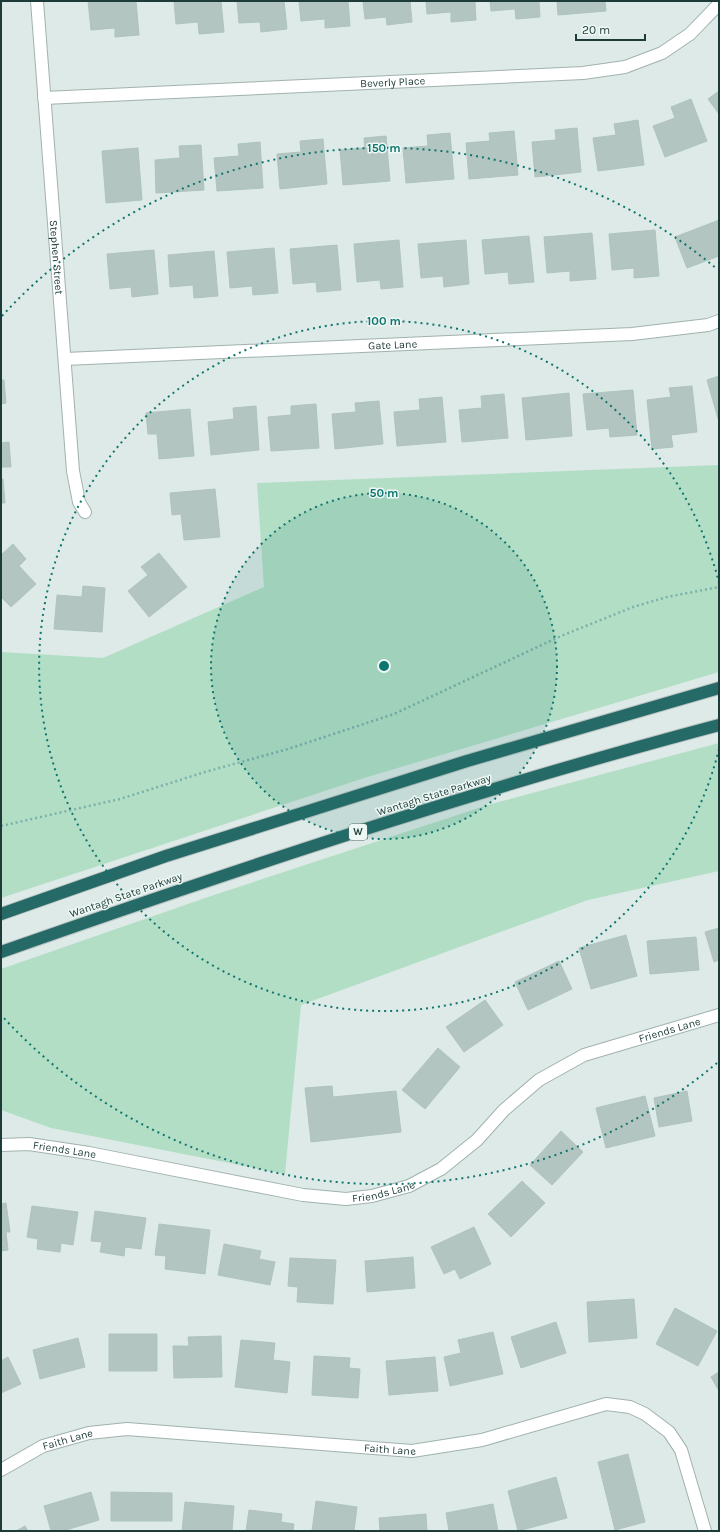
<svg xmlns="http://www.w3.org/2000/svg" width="720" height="1532" viewBox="0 0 720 1532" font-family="Karla,sans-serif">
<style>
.green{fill:#b3dec6}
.building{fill:#b2c5c0;stroke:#afc4bf}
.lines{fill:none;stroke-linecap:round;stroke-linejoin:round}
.minor-casing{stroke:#a0b2af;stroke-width:14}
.motorway-casing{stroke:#bbc4c3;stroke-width:14}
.path{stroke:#7ab1aa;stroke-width:2.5;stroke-dasharray:2 3;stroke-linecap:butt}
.minor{stroke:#fff;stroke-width:12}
.motorway{stroke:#266a67;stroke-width:12}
.ring{fill:none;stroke:#0f766e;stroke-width:2;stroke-dasharray:2 4}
.labels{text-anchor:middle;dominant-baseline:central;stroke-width:3;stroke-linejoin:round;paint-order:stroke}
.shield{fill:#edf7f4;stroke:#5b7370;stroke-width:1}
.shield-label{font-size:10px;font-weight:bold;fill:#1d3b38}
.street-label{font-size:11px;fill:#1d3b38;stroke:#edf7f4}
.centre{fill:#0f766e;stroke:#edf7f4;stroke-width:2}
.ring-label{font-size:12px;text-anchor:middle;font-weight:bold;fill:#0f766e;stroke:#edf7f4;stroke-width:3;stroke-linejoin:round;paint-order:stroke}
</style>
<rect width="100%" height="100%" fill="#ddeae7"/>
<path class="green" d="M 719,465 L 719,672 L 364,778 L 1,898 L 1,652 L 103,658 L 264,587 L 257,483 Z
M 719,743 L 719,871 L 588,900 L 301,1005 L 285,1174 L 51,1128 L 1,1110 L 1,969 L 211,896 L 491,804 Z"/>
<path class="building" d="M 88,1 L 136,1 L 139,35 L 115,37 L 115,28 L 91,30 Z
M 174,1 L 221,1 L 224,32 L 199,34 L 198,22 L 176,24 Z
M 237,1 L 284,1 L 287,29 L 261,32 L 260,22 L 239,23 Z
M 299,1 L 348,1 L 350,26 L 325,28 L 325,19 L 301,21 Z
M 363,1 L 410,1 L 412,22 L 387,25 L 386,17 L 365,19 Z
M 426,1 L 475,1 L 476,20 L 451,22 L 451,12 L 427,14 Z
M 490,1 L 539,1 L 540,17 L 516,19 L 515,9 L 491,11 Z
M 557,1 L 605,1 L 606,11 L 558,15 Z
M 719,91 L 719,114 L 708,99 Z
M 691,99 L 707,141 L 665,157 L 653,126 L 675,118 L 671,107 Z
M 638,120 L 644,165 L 598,171 L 593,138 L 616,135 L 614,124 Z
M 577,128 L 581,172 L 535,177 L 532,142 L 556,140 L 555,130 Z
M 514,131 L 518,175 L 469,179 L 466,143 L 490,141 L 489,133 Z
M 450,133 L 454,179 L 406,183 L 403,148 L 428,146 L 427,135 Z
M 386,136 L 390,181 L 343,185 L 340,150 L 365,148 L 364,138 Z
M 323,139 L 327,184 L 280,189 L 277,154 L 301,152 L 300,141 Z
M 260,142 L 263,188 L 217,191 L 214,158 L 239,156 L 238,144 Z
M 201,145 L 204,190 L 156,193 L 155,160 L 180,158 L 179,146 Z
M 138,148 L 142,200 L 106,203 L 102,151 Z
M 719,220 L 719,256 L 687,268 L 675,237 Z
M 655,230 L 659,276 L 634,278 L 634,268 L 612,270 L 609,234 Z
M 592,233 L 596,279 L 570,281 L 570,271 L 547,273 L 544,237 Z
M 529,236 L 534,282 L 509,284 L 508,272 L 485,274 L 482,240 Z
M 399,240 L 403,287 L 381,289 L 380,280 L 357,282 L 354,244 Z
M 466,240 L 469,284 L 444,287 L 443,276 L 421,278 L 418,244 Z
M 337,245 L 341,290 L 317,292 L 316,282 L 293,284 L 290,249 Z
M 274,248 L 278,293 L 253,295 L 252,286 L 230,288 L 227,252 Z
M 154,250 L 158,294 L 132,297 L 131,287 L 110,289 L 107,254 Z
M 214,251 L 218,296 L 194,298 L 193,285 L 170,287 L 168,255 Z
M 719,376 L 719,422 L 707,380 Z
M 1,380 L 4,380 L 6,403 L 1,404 Z
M 692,386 L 697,432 L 671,435 L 673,447 L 652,449 L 647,400 L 671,397 L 669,388 Z
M 633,390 L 637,435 L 610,437 L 609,428 L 587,430 L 583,394 Z
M 569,393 L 572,436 L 526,440 L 522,398 Z
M 504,394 L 508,438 L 462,442 L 459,410 L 482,408 L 481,396 Z
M 442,397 L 446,442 L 397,446 L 394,412 L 420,410 L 419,399 Z
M 379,401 L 383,444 L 335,449 L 332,414 L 356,412 L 355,403 Z
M 316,404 L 319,448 L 271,451 L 268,417 L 291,415 L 291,406 Z
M 256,406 L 259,450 L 211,455 L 208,422 L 234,419 L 233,408 Z
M 190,409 L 194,456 L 159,459 L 157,434 L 148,434 L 146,413 Z
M 9,442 L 11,467 L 1,467 L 1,443 Z
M 1,479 L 3,479 L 5,503 L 1,503 Z
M 215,489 L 220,537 L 184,540 L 181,514 L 172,515 L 170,493 Z
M 13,544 L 26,559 L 19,566 L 36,584 L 11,607 L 1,597 L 1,555 Z
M 159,553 L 187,587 L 149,617 L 128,591 L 148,575 L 141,567 Z
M 83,586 L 105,588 L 102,632 L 54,629 L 57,595 L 82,597 Z
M 719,928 L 719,960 L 714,962 L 705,932 Z
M 626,935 L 637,976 L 591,989 L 579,948 Z
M 696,937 L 699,970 L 650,974 L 647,941 Z
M 559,961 L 572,989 L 528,1010 L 515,982 Z
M 485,1000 L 503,1025 L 464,1052 L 446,1027 Z
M 438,1048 L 460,1067 L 425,1109 L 402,1090 Z
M 332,1086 L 333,1097 L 396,1091 L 401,1132 L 311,1142 L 305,1088 Z
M 687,1091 L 692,1121 L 659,1127 L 654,1098 Z
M 645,1096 L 655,1136 L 606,1148 L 596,1108 Z
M 561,1131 L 583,1152 L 552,1185 L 530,1165 Z
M 522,1181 L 545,1203 L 511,1237 L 488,1214 Z
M 6,1203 L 10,1232 L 6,1232 L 8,1250 L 1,1251 L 1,1204 Z
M 32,1206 L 78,1212 L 73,1245 L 61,1243 L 60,1252 L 37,1249 L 38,1239 L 27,1237 Z
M 95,1211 L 146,1218 L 141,1249 L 125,1247 L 124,1256 L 100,1252 L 102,1242 L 91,1241 Z
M 159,1224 L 210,1230 L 205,1274 L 165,1269 L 166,1256 L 155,1255 Z
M 474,1227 L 491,1264 L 460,1279 L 455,1269 L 444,1274 L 431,1247 Z
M 224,1244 L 261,1251 L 259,1259 L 275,1262 L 270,1285 L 218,1275 Z
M 413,1257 L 415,1288 L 367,1292 L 365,1261 Z
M 290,1258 L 336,1260 L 333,1304 L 297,1302 L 298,1287 L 288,1286 Z
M 634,1299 L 637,1338 L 589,1342 L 587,1302 Z
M 675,1308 L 717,1331 L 698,1366 L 656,1344 Z
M 556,1322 L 566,1353 L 521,1368 L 511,1337 Z
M 493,1332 L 503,1374 L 450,1386 L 444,1357 L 461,1353 L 458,1340 Z
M 109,1334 L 157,1334 L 157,1371 L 109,1371 Z
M 221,1336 L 222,1377 L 174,1378 L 173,1346 L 189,1346 L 188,1337 Z
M 78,1338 L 85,1367 L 40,1379 L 33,1350 Z
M 241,1340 L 275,1343 L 273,1360 L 290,1362 L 287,1393 L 235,1387 Z
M 314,1356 L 350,1358 L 349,1368 L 360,1369 L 358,1398 L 312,1395 Z
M 8,1357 L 21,1384 L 1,1393 L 1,1361 Z
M 435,1357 L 438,1391 L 389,1395 L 386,1361 Z
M 719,1372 L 719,1391 L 711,1377 Z
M 628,1454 L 645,1522 L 615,1530 L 598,1462 Z
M 556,1477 L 567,1518 L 518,1531 L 508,1491 Z
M 91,1492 L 99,1520 L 63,1531 L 51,1531 L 44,1506 Z
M 111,1492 L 172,1493 L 172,1521 L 111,1521 Z
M 316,1501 L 357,1507 L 354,1531 L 312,1531 Z
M 185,1502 L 234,1506 L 232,1531 L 182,1531 Z
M 493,1504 L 498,1531 L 449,1531 L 446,1513 Z
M 249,1510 L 282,1514 L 281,1522 L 294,1524 L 293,1531 L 246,1531 Z
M 426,1514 L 427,1531 L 380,1531 L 379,1518 Z
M 25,1526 L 28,1531 L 16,1531 Z"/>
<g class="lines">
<g class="minor-casing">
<g id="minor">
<path id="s1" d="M 37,1 L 73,471 L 79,502 L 85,512"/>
<path id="s2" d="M 44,98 L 583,73 L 625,67 L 662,53 L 690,34 L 719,4"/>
<path id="s3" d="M 65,359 L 632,334 L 708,325 L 719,321"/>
<path id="s4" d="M 1,1145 L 29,1144 L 89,1153 L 303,1195 L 346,1199 L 372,1196 L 409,1186 L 441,1169 L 477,1140 L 504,1110 L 539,1080 L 584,1055 L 719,1015"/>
<path id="s5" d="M 1,1470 L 43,1446 L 89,1433 L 127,1429 L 412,1451 L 482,1440 L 606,1404 L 630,1407 L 645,1414 L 669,1432 L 681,1450 L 705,1531"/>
</g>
</g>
<g class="motorway-casing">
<path id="motorway" d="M 1,914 L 166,856 L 467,761 L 719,688
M 1,952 C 238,869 477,789 719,725"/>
</g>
<path class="path" d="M 1,826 L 120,799 L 205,772 L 288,749 L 394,714 L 561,636 L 633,607 L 667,597 L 719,587"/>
<use href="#minor" class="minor"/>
<use href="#motorway" class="motorway"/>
</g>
<circle cx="384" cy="666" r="173" fill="#0f766e" fill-opacity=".12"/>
<g class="ring">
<circle cx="384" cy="666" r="173"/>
<path d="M719 749A345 345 0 1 1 719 583"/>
<path d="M717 1063A518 518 0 0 1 2 1016M2 316A518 518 0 0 1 717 269"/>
</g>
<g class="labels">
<rect class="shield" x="349" y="824" width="18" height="16" rx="3"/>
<g class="shield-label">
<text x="358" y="832">W</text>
</g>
<g class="street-label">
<text stroke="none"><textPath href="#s2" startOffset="349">Beverly Place</textPath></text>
<text stroke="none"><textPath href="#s1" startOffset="257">Stephen Street</textPath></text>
<text stroke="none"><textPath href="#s3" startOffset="328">Gate Lane</textPath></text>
<text transform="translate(434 795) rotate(-17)">Wantagh State Parkway</text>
<text transform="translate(126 895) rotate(-19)">Wantagh State Parkway</text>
<text stroke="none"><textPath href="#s4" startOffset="724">Friends Lane</textPath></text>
<text stroke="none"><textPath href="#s4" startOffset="64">Friends Lane</textPath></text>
<text stroke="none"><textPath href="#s4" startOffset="388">Friends Lane</textPath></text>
<text stroke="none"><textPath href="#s5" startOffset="74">Faith Lane</textPath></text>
<text stroke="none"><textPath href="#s5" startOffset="398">Faith Lane</textPath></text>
</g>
</g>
<circle cx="384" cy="666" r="6" class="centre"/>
<g class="ring-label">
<text x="384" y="152">150 m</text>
<text x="384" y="325">100 m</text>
<text x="384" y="497">50 m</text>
</g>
<rect width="720" height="1532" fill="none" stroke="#1d3b38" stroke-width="4"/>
<path d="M576 34v6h69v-6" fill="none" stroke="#1d3b38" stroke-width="2"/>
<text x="582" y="34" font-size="12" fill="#1d3b38" stroke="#edf7f4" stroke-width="3" paint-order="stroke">20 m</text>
</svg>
